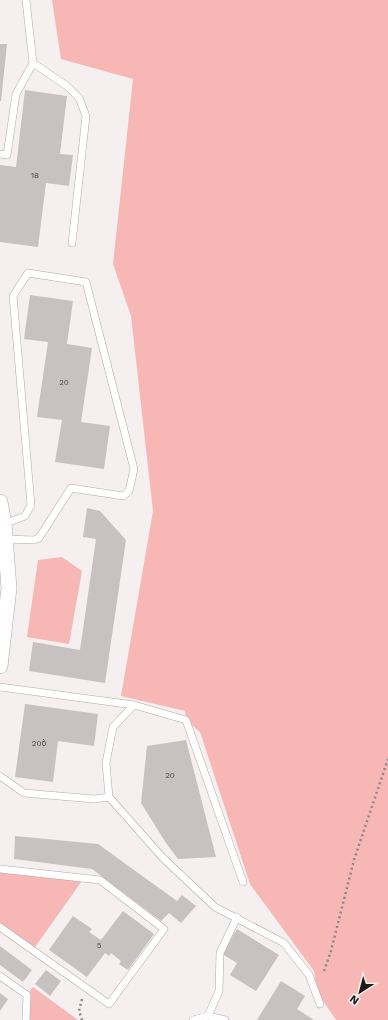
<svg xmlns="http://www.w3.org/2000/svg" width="388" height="1020" viewBox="0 0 388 1020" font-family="'Work Sans','Noto Sans Georgian',sans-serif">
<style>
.green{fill:#f6b7b5}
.building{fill:#c7c1c1}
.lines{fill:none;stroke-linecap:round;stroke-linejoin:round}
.service-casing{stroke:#b0aaaa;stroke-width:8}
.minor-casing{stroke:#b0aaaa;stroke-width:16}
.path{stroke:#8b8787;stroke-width:2.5;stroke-dasharray:2 3;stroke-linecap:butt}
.service{stroke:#fff;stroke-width:7}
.minor{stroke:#fff;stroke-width:15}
.labels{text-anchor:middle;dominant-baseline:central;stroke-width:4;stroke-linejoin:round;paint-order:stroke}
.number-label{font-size:8px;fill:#474444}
</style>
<rect width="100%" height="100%" fill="#f5efef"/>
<path class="green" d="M 52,0 L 388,0 L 388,1020 L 336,1020 L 317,992 L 314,971 L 250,884 L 200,732 L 186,720 L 185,711 L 121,696 L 153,511 L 131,316 L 113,264 L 133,79 L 61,59 Z
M 62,557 L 82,571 L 69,644 L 27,637 L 38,560 Z
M 0,869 L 84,878 L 33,950 L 0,927 Z
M 33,987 L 78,1020 L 26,1020 L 27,995 Z"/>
<path class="building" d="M 0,44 L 7,44 L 1,101 L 0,101 Z
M 25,90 L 67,96 L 60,154 L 73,155 L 69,186 L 46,183 L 38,247 L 0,242 L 0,165 L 16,167 Z
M 30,295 L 73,301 L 67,344 L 92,348 L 81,422 L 110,426 L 104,469 L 55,462 L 62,420 L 37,417 L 48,342 L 24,339 Z
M 87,508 L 100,511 L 126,540 L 105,683 L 29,671 L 33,642 L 80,650 L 96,539 L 83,537 Z
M 25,704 L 98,714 L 94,746 L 58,741 L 53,782 L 15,777 Z
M 186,740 L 216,857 L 178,859 L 166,843 L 141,803 L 147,746 Z
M 15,836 L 98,844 L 177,901 L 182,895 L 196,906 L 181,923 L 169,913 L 161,921 L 92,869 L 14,859 Z
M 123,911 L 154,934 L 128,970 L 119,964 L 121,961 L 111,953 L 109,956 L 105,953 L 87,977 L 49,950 L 73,916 L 92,929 L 89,932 L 101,940 Z
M 237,929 L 279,955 L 256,991 L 230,975 L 237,963 L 222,954 Z
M 0,946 L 32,970 L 23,982 L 0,965 Z
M 46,970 L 61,981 L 50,996 L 35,984 Z
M 281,981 L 305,996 L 297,1009 L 314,1020 L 257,1020 Z
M 0,993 L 8,999 L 0,1011 Z"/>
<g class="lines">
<g class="service-casing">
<path id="service" d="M 26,0 L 33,63 L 67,86 L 79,98 L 86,116 L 72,243
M 0,154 L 7,155 L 16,94 L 33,63
M 4,524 L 25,516 L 31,505 L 13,296 L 28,273 L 86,282 L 134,469 L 129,491 L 123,496 L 71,488 L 39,538 L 34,540 L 6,539
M 0,687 L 134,705
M 0,776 L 24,793 L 94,799 L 109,797 L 106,763 L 113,727 L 134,705 L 186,720 L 243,882
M 109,797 L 163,858 L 215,907 L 284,943 L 309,975 L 320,1004
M 0,869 L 100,880 L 164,929 L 109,1004 L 0,927
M 0,976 L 27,995 L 26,1020
M 208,1016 L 219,991 L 220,953 L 237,917
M 193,1020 L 208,1016 L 225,1020"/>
</g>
<g class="minor-casing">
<path id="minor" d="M 0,502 L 4,524 L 9,588 L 0,666"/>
</g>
<path class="path" d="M 324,971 L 331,951 L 354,860 L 388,759
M 82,999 L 79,1011 L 82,1020"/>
<use href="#service" class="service"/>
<use href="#minor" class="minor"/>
</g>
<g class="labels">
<g class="number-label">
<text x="35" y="175">18</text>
<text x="64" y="382">20</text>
<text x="39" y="743">20ბ</text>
<text x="170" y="775">20</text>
<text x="99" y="945">5</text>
</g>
</g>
<g transform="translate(360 992) rotate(216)" stroke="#f5efef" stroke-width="3" paint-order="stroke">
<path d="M0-3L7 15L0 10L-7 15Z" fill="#1c1a1a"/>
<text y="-6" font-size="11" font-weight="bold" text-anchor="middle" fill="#1c1a1a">N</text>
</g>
</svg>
